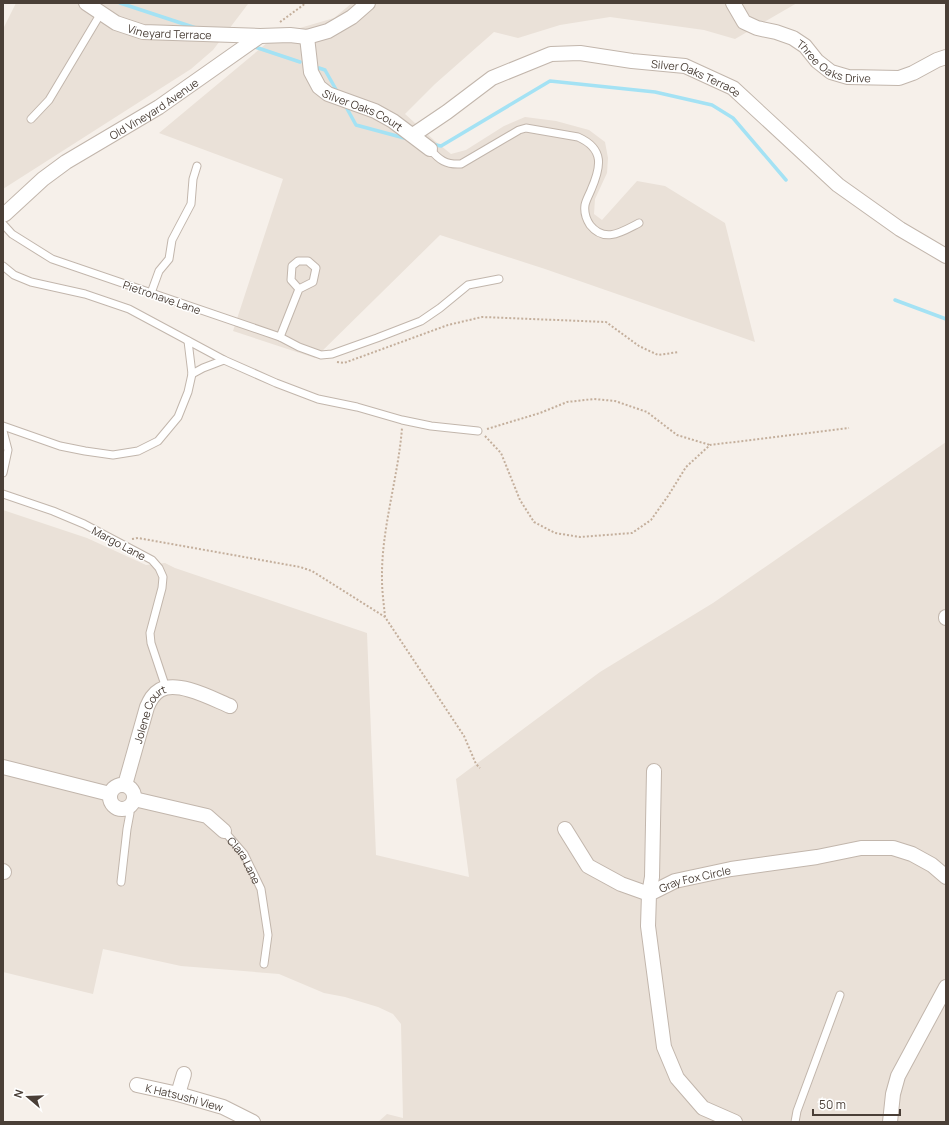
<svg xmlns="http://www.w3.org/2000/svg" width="949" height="1125" viewBox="0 0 949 1125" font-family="Manrope,sans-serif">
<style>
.residential{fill:#eae1d8}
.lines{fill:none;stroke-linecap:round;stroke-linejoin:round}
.stream{stroke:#a4e2f4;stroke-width:3.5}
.service-casing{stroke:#c2b6ac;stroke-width:9}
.minor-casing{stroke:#c2b6ac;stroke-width:16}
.path{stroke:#c4af9c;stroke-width:2;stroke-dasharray:2 2;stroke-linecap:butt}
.service{stroke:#fff;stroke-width:7}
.minor{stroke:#fff;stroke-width:14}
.labels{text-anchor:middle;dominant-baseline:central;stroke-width:3;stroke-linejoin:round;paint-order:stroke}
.street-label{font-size:11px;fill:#4a3f37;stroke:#fff}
</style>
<rect width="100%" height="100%" fill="#f6f0ea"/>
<path class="residential" d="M 16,3 L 248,3 L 248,4 L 213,50 L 191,69 L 3,189 L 3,29 Z
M 352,3 L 797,3 L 735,39 L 704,30 L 610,17 L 560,25 L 518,38 L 494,32 L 435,84 L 405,114 L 435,141 L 451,154 L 466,150 L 504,126 L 525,117 L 556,121 L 589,130 L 605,142 L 608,158 L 607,173 L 595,199 L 594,214 L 602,220 L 637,181 L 665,186 L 725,223 L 755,342 L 545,269 L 440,235 L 315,358 L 233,331 L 283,179 L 159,133 L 285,28 L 300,28 L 334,18 Z
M 946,442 L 946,1122 L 378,1122 L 387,1114 L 403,1118 L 401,1024 L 393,1014 L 378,1007 L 345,997 L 324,993 L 279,974 L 181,966 L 103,949 L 93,994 L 3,972 L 3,510 L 87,538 L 146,565 L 165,563 L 175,568 L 367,633 L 376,855 L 469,877 L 456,779 L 600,672 L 713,603 Z"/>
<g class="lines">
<path class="stream" d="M 120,3 L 196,28
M 255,47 L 300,62
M 319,68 L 325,70 L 338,93
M 345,105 L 356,125 L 408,139
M 431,144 L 441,146 L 550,81 L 655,92 L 712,105 L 733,118 L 786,180
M 895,300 L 946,319"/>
<g class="service-casing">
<g id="service">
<path d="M 31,119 L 49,100 L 101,13"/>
<path d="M 430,149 C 439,160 446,165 461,164 L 519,130 L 526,128 L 578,137 C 605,149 601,167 591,190 C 589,195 586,200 585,205 C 584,212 586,219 590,225 C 605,244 623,231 639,223"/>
<path d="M 3,224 L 12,234 L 52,259 L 280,337 L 299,289 L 313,282 L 316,268 L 308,261 L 298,261 L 292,266 L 291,280 L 299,289"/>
<path d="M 3,266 L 14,275 L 31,282 L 85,294 L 129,309 L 224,360 L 276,383 L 318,399 L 357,407 L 402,420 L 431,426 L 478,431"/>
<path d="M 151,293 L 159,271 L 169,259 L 172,240 L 191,204 L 193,179 L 197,166"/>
<path d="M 280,337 L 299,347 L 321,355 L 332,354 L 377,338 L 421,321 L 440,308 L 468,285 L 499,279"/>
<path d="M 192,374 L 203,368 L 224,360"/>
<path d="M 3,426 L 60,446 L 85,451 L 113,455 L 138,451 L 158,441 L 178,417 L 188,392 L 192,374 L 188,341"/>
<path d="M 3,431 L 8,450 L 3,473"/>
<path d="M 3,494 L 53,511 L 84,524 L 137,552 L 152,560 L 159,568 L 163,577 L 162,588 L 150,633 L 151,643 L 166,688"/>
<path id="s1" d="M 224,831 L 244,854 L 261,889 L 268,935 L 264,964"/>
<path d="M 121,882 L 127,829 L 130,813 L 128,807"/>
<path d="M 795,1122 L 797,1111 L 840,995"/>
</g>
</g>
<g class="minor-casing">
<g id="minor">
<path id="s2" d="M 86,3 L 116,23 L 143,32 L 260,36 L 290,35 L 307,37 L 328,31 L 352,17 L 368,3"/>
<path id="s3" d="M 733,3 L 744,22 L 757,28 L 776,32 L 793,38 L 805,46 L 817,61 L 831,72 L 848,77 L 899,78 L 913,73 L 937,60 L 946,57"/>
<path id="s4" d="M 307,37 L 311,72 L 319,87 L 328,94 L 375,111 L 393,121 L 430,149"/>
<path id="s5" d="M 413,135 L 447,112 L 492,78 L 551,54 L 580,53 L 632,61 L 685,66 L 733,88 L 838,185 L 900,229 L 946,256"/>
<path id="s6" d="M 3,215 L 5,214 L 43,179 L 66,162 L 159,107 L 260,36"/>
<path d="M 946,617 L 946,618"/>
<path d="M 3,767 L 110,794"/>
<circle cx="122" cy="797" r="12"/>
<path id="s7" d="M 125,785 L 147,707 C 150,700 153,694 160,690 C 178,680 213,699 230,706"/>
<path d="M 134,799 L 207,816 L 224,831"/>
<path d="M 565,829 L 588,866 L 621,884 L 649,894 L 652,877 L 654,771"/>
<path d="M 3,871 L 4,872"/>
<path id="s8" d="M 137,1085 L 178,1094 L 223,1107 L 253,1122"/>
<path d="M 178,1094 L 184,1074"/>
<path id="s9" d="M 735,1122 L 703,1108 L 677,1078 L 664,1047 L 648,926 L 649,894 L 675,881 L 731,869 L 817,857 L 861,848 L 893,848 L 912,854 L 932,865 L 946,877"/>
<path d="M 890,1122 L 893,1094 L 898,1076 L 946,987"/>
</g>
</g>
<path class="path" d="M 280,22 L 306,3
M 337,362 L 344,363 L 448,325 L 482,317 L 606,322 L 639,346 L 658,355 L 679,352
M 487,429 L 540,413 L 567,402 L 594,399 L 615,401 L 647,412 L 677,435 L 710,445
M 485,436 L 501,453 L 520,500 L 534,522 L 555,533 L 580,537 L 632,533 L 651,520 L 668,496 L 686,467 L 710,445 L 849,428
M 132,539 L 138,538 L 300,567 L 312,571 L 385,617 L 464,736 L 476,764 L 480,768
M 385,617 C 384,605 382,592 382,580 C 381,529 398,479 402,428"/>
<use href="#service" class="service"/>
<use href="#minor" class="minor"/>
</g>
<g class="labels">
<g class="street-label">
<text stroke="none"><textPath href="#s2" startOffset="91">Vineyard Terrace</textPath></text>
<text stroke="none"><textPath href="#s3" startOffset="123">Three Oaks Drive</textPath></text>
<text stroke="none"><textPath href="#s5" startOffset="310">Silver Oaks Terrace</textPath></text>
<text stroke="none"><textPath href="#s6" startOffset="185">Old Vineyard Avenue</textPath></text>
<text stroke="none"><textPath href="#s4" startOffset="102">Silver Oaks Court</textPath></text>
<text transform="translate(162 297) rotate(19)">Pietronave Lane</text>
<text transform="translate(119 543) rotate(28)">Margo Lane</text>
<text stroke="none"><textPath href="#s7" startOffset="76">Jolene Court</textPath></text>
<text stroke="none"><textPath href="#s1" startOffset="36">Clara Lane</textPath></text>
<text stroke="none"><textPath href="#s9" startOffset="311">Gray Fox Circle</textPath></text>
<text stroke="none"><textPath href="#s8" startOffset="49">K Hatsushi View</textPath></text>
</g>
</g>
<rect width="949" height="1125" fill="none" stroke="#4a3f37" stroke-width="8"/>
<g transform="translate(28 1097) rotate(289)" stroke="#ffffff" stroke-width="3" paint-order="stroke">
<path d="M0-3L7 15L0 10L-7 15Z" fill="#4a3f37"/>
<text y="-6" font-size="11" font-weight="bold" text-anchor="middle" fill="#4a3f37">N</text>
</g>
<path d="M813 1109v6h87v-6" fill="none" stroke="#4a3f37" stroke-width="2"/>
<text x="819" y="1109" font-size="12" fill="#4a3f37" stroke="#ffffff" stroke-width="3" paint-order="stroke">50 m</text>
</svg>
